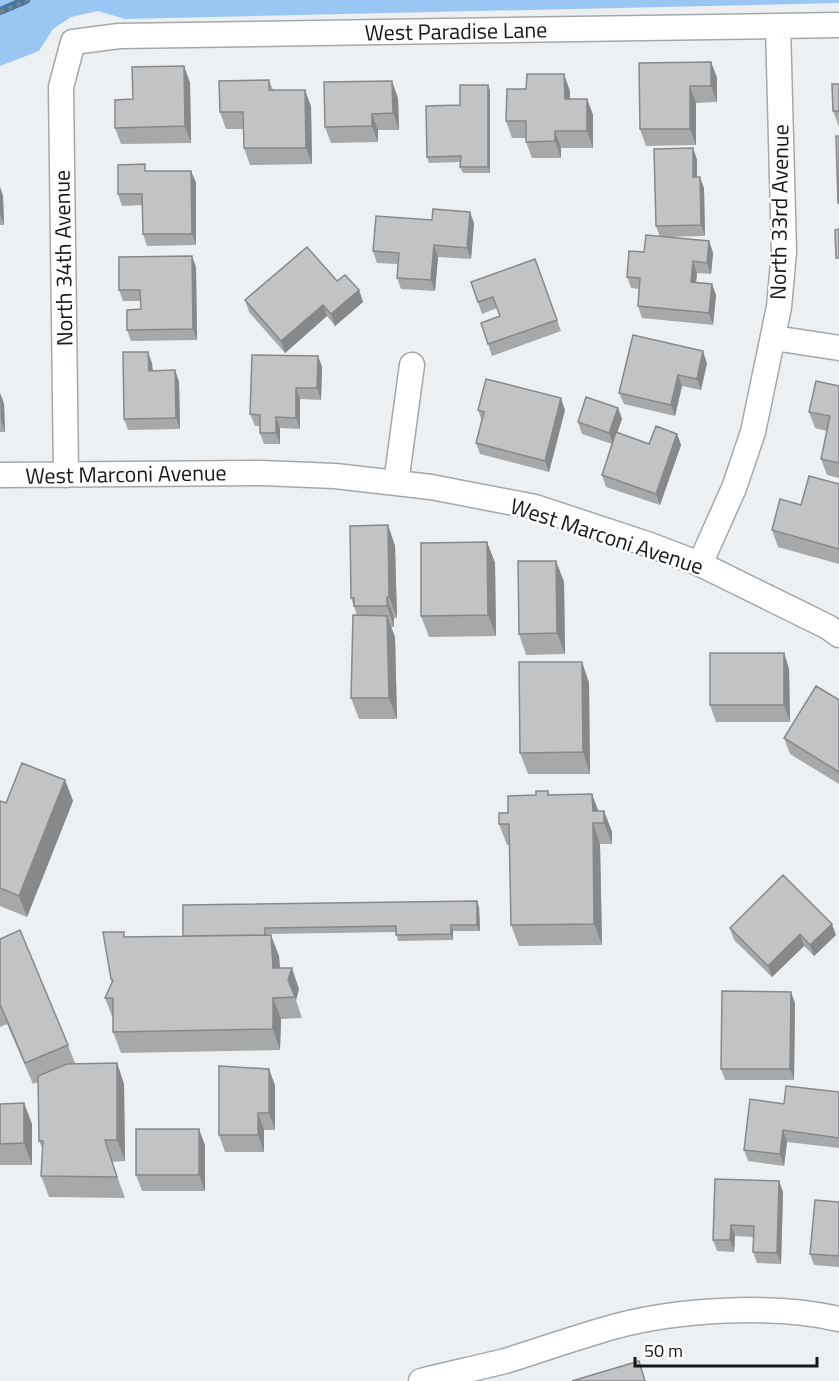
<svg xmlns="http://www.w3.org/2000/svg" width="839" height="1381" viewBox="0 0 839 1381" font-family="'Titillium Web',sans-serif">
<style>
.green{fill:#9ac6f3}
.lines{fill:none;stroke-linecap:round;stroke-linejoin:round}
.stream{stroke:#4476a6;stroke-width:8}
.minor-casing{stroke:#a5a7a9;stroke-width:27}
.path{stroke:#7e8081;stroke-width:4;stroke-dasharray:4.5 4.5;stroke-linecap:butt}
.minor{stroke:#fff;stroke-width:24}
.wall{fill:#a6a8a9}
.shaded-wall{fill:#87888a}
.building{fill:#c1c3c5;stroke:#87888a;stroke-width:1.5}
.labels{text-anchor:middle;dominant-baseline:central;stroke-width:5;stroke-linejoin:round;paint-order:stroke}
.street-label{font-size:22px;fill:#171718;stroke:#fcfdff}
</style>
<rect width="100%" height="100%" fill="#edf0f2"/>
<path class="green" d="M 0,0 L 839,0 L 839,3 L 125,19 L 98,11 L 71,17 L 53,29 L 39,51 L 0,66 Z"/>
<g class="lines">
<path class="stream" d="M 0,11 L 26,0"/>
<g class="minor-casing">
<path id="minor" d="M 774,338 L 839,348
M 0,475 L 262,473 L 335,476 L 431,487 L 535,507 L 650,545 L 700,564 L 828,627 L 839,635
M 66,475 L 61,87 L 73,42 L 119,36 L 839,25
M 396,483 L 412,365
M 700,564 L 734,488 L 753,432 L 779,307 L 784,252 L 778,26
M 421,1381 C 449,1374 477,1368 505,1361 C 541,1350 577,1337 613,1327 C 678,1309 774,1304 839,1319"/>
</g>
<path class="path" d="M 0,12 L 28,0"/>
<use href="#minor" class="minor"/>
</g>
<path class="wall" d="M 711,62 L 717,78 L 717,102 L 696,103 L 696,145 L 646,146 L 640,129 Z
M 184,66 L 190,83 L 191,143 L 121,144 L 115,128 L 133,99 Z
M 269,80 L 273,90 L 311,106 L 312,164 L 250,165 L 244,148 L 244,129 L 226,129 L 220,112 Z
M 839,84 L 839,127 L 833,111 Z
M 488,85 L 490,91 L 490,173 L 463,173 L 460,167 L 461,162 L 429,163 L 427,157 L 460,105 Z
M 570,91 L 570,99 L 587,99 L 593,115 L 593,148 L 561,148 L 561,158 L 532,158 L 526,142 L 526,138 L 512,138 L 506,121 Z
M 398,98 L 399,130 L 378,130 L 378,142 L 331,143 L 325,127 Z
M 693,148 L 697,160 L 697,177 L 704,188 L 705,236 L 664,237 L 709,241 L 713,253 L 711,274 L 697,273 L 696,282 L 716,295 L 713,325 L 642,318 L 638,306 L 639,289 L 631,288 L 627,277 L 644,252 L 660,237 L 656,226 Z
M 196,182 L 196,245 L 147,246 L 143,234 L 143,205 L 122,206 L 118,194 Z
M 0,187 L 3,196 L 4,225 L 0,225 Z
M 474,223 L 471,259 L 438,257 L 435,291 L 401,289 L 397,278 L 398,264 L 377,263 L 373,251 Z
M 535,259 L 561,331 L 492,356 L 481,323 L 500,316 L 497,308 L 482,314 L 471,282 Z
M 196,267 L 197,340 L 131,341 L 127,330 L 141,309 L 141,301 L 123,301 L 119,290 Z
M 337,281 L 359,290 L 363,302 L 335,326 L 327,316 L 285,353 L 249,312 L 245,300 Z
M 318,356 L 322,367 L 321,400 L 300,399 L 300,429 L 280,428 L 280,444 L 264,444 L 260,433 L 260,426 L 255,426 L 250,414 Z
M 152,363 L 153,371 L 175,370 L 179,382 L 180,429 L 128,430 L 124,419 Z
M 707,363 L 701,390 L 682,386 L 675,416 L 624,404 L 619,393 Z
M 839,386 L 839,478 L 827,475 L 821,459 L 827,431 L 815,428 L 809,412 Z
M 0,393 L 4,404 L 5,432 L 0,432 Z
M 618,408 L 622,419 L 617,432 L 649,444 L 677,434 L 681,445 L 660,505 L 606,487 L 602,475 L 612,444 L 582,434 L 578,422 Z
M 478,410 L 565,410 L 549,472 L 480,454 L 476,443 L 482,421 Z
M 839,484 L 839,564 L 778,547 L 772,530 L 801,505 Z
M 388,525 L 395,546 L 397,618 L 394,618 L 394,627 L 391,627 L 395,637 L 397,719 L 359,719 L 351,698 L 357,615 L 351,598 Z
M 487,542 L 495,563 L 496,636 L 429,637 L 421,616 Z
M 556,561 L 564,582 L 565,654 L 526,655 L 519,634 Z
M 784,653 L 789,669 L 790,722 L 716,722 L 710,705 Z
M 582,662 L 589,683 L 590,774 L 528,774 L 520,753 Z
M 839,700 L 839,784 L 790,754 L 784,738 Z
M 65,780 L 73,801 L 27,917 L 0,906 L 0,801 L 6,803 Z
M 549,795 L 598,811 L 604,811 L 612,832 L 612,844 L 600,844 L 602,945 L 519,946 L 511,925 L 510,845 L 507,845 L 499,824 L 508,813 Z
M 479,907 L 480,931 L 453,931 L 453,940 L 398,941 L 396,932 L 267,934 L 279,956 L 280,968 L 299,989 L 296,1000 L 302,1018 L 281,1019 L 280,1050 L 121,1053 L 113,1032 L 113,1019 L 105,998 L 112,983 L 111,979 L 126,937 L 183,936 Z
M 730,928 L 836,935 L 814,956 L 804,946 L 772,977 L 734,940 Z
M 0,939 L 68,1045 L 75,1063 L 117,1063 L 124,1084 L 125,1161 L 112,1162 L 125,1198 L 49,1197 L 41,1176 L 43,1150 L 39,1141 L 38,1082 L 33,1084 L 7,1024 L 0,1027 Z
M 795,1003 L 794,1080 L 725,1080 L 721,1069 Z
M 275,1085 L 275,1130 L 264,1130 L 264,1152 L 225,1152 L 219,1135 Z
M 839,1092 L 839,1148 L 787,1142 L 784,1166 L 748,1161 L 744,1150 L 784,1104 Z
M 24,1103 L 32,1124 L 32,1165 L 0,1165 L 0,1104 Z
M 205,1145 L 205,1191 L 142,1191 L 136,1175 Z
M 779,1181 L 783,1192 L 781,1264 L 757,1263 L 753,1252 L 753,1237 L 735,1236 L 734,1252 L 717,1251 L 713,1240 Z
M 839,1202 L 839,1267 L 814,1265 L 810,1254 Z"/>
<path class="shaded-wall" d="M 711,62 L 717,78 L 717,102 L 711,86 Z
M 184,66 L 190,83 L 191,143 L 185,126 Z
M 564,74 L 570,91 L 570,115 L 565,99 Z
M 392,81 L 398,98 L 399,130 L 393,113 Z
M 488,85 L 490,91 L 490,173 L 488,167 Z
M 690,86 L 696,103 L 696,145 L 690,129 Z
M 305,90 L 311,106 L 312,164 L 306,148 Z
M 587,99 L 593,115 L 593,148 L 587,131 Z
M 372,114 L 378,130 L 378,142 L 372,126 Z
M 555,131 L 561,148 L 561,158 L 555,141 Z
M 693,148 L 697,160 L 697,188 L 693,177 Z
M 191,171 L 196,182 L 196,245 L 192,234 Z
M 700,177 L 704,188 L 705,236 L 701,225 Z
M 0,187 L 3,196 L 4,225 L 0,214 Z
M 470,212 L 474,223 L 471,259 L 467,248 Z
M 709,241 L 713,253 L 711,274 L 707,263 Z
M 434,245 L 438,257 L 435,291 L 431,280 Z
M 192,256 L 196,267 L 197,340 L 193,329 Z
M 693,261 L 697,273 L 695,293 L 691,282 Z
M 712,284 L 716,295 L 713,325 L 709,313 Z
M 359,290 L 363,302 L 335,326 L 331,314 Z
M 323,305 L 327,316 L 285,353 L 281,341 Z
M 703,351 L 707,363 L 701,390 L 697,379 Z
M 148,352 L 152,363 L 153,382 L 149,371 Z
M 318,356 L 322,367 L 321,400 L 317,388 Z
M 175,370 L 179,382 L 180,429 L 176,418 Z
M 678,375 L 682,386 L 675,416 L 671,405 Z
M 296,388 L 300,399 L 300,429 L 296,418 Z
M 0,393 L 4,404 L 5,432 L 1,420 Z
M 561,398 L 565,410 L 549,472 L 545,461 Z
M 618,408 L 622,419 L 613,444 L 609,433 Z
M 276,417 L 280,428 L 280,444 L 276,433 Z
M 677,434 L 681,445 L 660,505 L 656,494 Z
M 388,525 L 395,546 L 397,618 L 389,597 Z
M 487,542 L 495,563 L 496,636 L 488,615 Z
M 556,561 L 564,582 L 565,654 L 557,633 Z
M 387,597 L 394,618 L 394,627 L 387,606 Z
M 387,616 L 395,637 L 397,719 L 389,698 Z
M 784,653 L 789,669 L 790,722 L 784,705 Z
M 582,662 L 589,683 L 590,774 L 583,752 Z
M 65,780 L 73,801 L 27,917 L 19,896 Z
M 592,794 L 600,815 L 593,811 Z
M 604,811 L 612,832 L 612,844 L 604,823 Z
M 593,823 L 600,844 L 602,945 L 594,924 Z
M 477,901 L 479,907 L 480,931 L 477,925 Z
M 832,924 L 836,935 L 814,956 L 810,945 Z
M 451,925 L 453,931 L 453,940 L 451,934 Z
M 800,934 L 804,946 L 772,977 L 768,966 Z
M 271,935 L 279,956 L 281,989 L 273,968 Z
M 292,968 L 299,989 L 296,1000 L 288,980 Z
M 791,992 L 795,1003 L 794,1080 L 790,1069 Z
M 273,998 L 281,1019 L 280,1050 L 273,1029 Z
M 117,1063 L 124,1084 L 125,1161 L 117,1140 Z
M 269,1069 L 275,1085 L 275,1130 L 269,1113 Z
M 24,1103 L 32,1124 L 32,1165 L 24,1143 Z
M 258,1113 L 264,1130 L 264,1152 L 258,1135 Z
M 199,1129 L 205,1145 L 205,1191 L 199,1175 Z
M 783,1130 L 787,1142 L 784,1166 L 780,1154 Z
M 779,1181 L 783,1192 L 781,1264 L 777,1253 Z
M 731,1225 L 735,1236 L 734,1252 L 730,1240 Z"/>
<path class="building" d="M 711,62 L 711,86 L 690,86 L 690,129 L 640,129 L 639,63 Z
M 184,66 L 185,126 L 115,128 L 115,100 L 133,99 L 132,67 Z
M 527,74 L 564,74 L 565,99 L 587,99 L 587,131 L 555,131 L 555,141 L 526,142 L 526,121 L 506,121 L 507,89 L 526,89 Z
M 269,80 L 269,90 L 305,90 L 306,148 L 244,148 L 243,112 L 220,112 L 219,81 Z
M 392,81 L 393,113 L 372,114 L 372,126 L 325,127 L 324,82 Z
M 832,84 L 839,84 L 839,111 L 833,111 Z
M 460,85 L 488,85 L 488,167 L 460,167 L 461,156 L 427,157 L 426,106 L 460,105 Z
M 836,136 L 839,136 L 839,203 L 838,203 Z
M 693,148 L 693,177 L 700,177 L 701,225 L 656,226 L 654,149 Z
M 145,164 L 145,171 L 191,171 L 192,234 L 143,234 L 142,194 L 118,194 L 118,165 Z
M 433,209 L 470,212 L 467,248 L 434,245 L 431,280 L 397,278 L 399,253 L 373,251 L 376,216 L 432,220 Z
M 839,229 L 839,258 L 836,258 L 835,230 Z
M 646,235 L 709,241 L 707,263 L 693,261 L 691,282 L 712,284 L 709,313 L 638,306 L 640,278 L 627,277 L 629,251 L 644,252 Z
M 307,247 L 337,281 L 345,275 L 359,290 L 331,314 L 323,305 L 281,341 L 245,300 Z
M 192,256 L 193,329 L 127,330 L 127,310 L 141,309 L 140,290 L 119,290 L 119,257 Z
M 535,259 L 557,320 L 488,344 L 481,323 L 500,316 L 493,297 L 478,302 L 471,282 Z
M 633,335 L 703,351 L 697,379 L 678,375 L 671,405 L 619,393 Z
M 123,352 L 148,352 L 149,371 L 175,370 L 176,418 L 124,419 Z
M 252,355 L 318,356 L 317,388 L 296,388 L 296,418 L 276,417 L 276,433 L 260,433 L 260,415 L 250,414 Z
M 486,379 L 561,398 L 545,461 L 476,443 L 484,412 L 478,410 Z
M 816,381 L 839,386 L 839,463 L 821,459 L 830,416 L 809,412 Z
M 586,397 L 618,408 L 609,433 L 578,422 Z
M 656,426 L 677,434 L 656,494 L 602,475 L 616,432 L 649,444 Z
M 809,476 L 839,484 L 839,549 L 772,530 L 780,499 L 801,505 Z
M 388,525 L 389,597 L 387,597 L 387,606 L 354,606 L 354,598 L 351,598 L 350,526 Z
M 487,542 L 488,615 L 421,616 L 421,543 Z
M 518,561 L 556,561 L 557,633 L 519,634 Z
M 353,615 L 387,616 L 389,698 L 351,698 Z
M 710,653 L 784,653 L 784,705 L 710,705 Z
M 519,662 L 582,662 L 583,752 L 520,753 Z
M 816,686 L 839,700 L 839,772 L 784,738 Z
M 22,763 L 65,780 L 19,896 L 0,888 L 0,801 L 6,803 Z
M 536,791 L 548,791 L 548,795 L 592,794 L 593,811 L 604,811 L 604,823 L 593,823 L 594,924 L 511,925 L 509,824 L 499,824 L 499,813 L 508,813 L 508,796 L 536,795 Z
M 783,875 L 832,924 L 810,945 L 800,934 L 768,966 L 730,928 Z
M 477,901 L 477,925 L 451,925 L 451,934 L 396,935 L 396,926 L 265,928 L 265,935 L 183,936 L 183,905 Z
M 20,930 L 68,1045 L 25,1063 L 0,1004 L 0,939 Z
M 103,932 L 124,932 L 124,937 L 271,935 L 273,968 L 292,968 L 288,980 L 295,997 L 273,998 L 273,1029 L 113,1032 L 113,998 L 105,998 L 113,980 L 111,979 Z
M 722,991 L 791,992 L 790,1069 L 721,1069 Z
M 117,1063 L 117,1140 L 105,1140 L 117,1177 L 41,1176 L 43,1141 L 39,1141 L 38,1076 L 67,1064 Z
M 219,1066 L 269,1069 L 269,1113 L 258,1113 L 258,1135 L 219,1135 Z
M 786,1086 L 839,1092 L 839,1138 L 783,1130 L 780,1154 L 744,1150 L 750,1099 L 784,1104 Z
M 24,1103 L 24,1143 L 0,1144 L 0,1104 Z
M 136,1129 L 199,1129 L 199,1175 L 136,1175 Z
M 715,1179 L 779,1181 L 777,1253 L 753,1252 L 754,1226 L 731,1225 L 730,1240 L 713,1240 Z
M 815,1200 L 839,1202 L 839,1256 L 810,1254 Z
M 639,1361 L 645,1381 L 572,1381 Z"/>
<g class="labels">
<g class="street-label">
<text transform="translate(456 31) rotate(-1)">West Paradise Lane</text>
<text transform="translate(779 212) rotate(-89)">North 33rd Avenue</text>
<text transform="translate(63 258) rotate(-91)">North 34th Avenue</text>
<text transform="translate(126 474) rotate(-1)">West Marconi Avenue</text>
<text transform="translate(607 536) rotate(18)">West Marconi Avenue</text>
</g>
</g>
<path d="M635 1357v9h182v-9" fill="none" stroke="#171718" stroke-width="3"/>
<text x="644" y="1357" font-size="18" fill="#171718" stroke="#fcfdff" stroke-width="4.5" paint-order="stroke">50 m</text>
</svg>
